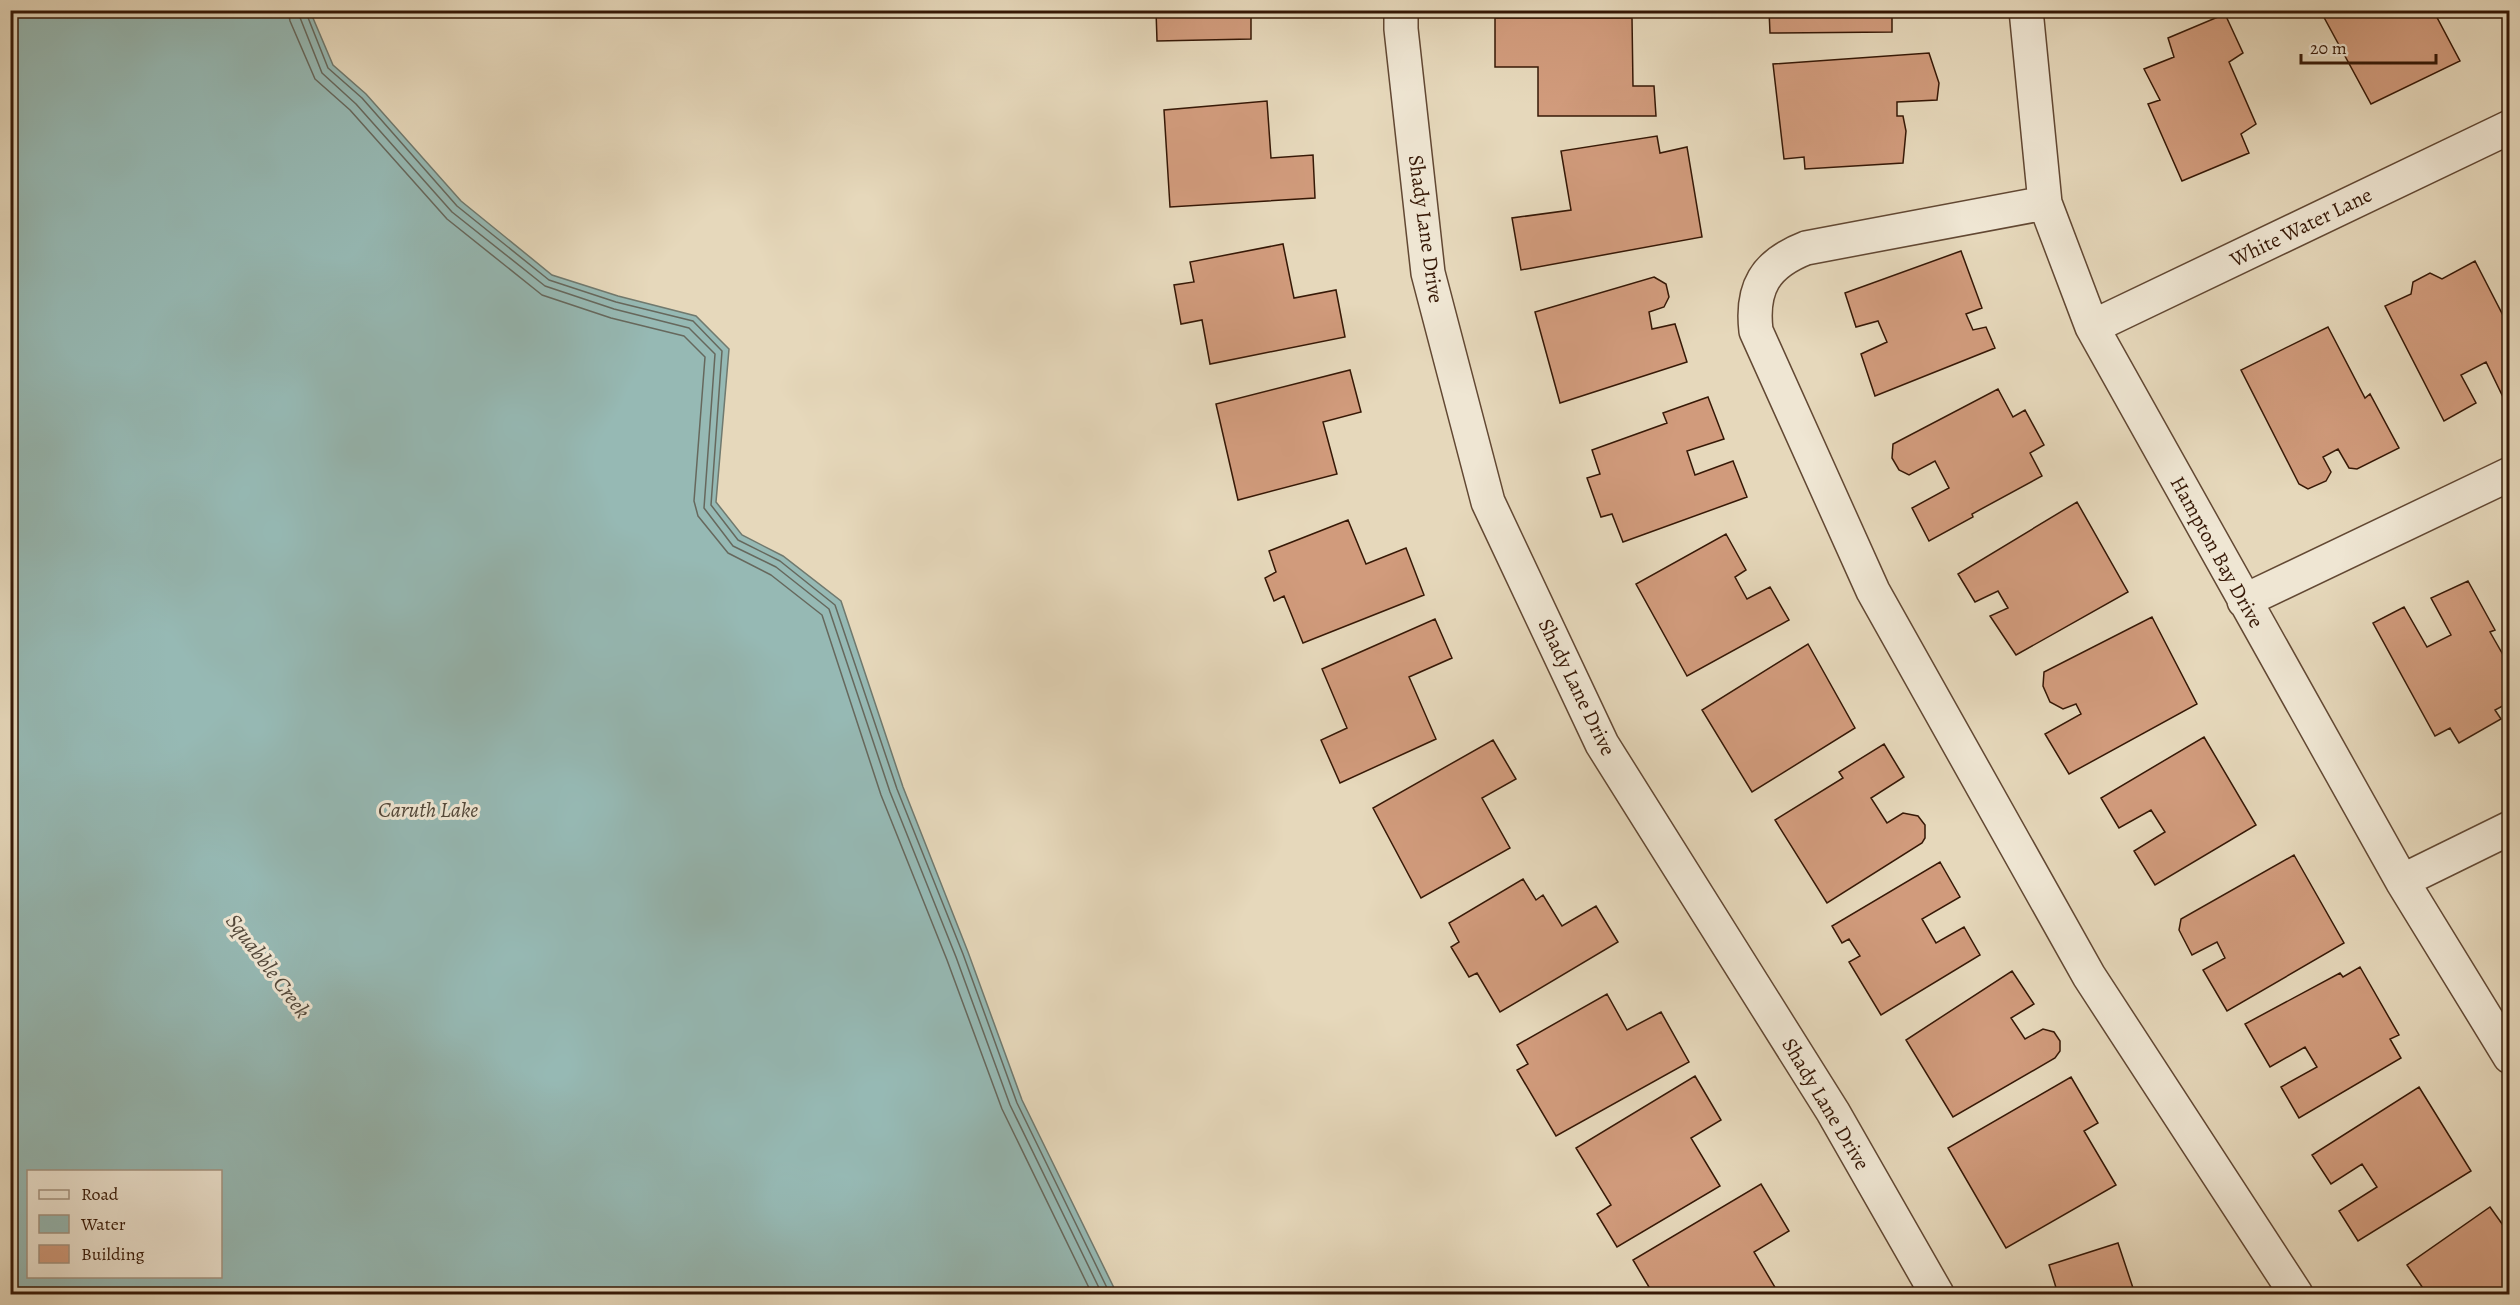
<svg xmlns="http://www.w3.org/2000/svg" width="2520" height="1305" viewBox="0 0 2520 1305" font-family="Alegreya,serif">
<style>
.water{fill:#96b9b4;stroke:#70796e;stroke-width:1.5;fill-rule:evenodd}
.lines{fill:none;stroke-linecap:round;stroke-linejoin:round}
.shore{stroke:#66685d;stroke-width:1.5}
.building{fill:#d19b7c;stroke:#361806;stroke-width:1.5}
.minor-casing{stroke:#624833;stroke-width:36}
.minor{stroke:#efe6d3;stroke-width:33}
.labels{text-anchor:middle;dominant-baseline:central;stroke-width:6;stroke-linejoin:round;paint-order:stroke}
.street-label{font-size:21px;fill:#361806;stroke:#efe6d3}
.water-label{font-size:22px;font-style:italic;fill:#53483a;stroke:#efe6d3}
</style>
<rect width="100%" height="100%" fill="#e6d8bb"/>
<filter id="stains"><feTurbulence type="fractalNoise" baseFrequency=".00333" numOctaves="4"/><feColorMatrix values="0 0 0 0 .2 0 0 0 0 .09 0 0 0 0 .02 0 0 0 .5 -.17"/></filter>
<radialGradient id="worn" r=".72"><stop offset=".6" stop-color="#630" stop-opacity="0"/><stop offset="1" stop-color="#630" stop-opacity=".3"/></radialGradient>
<path class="water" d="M 10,11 L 310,11 L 333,65 L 366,94 L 461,201 L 552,275 L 618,296 L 696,316 L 729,349 L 716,502 L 742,535 L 783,556 L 841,601 L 903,787 L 968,952 L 1022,1100 L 1117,1294 L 11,1294 ZM 28,1172 L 220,1172 L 220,1276 L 28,1276 Z"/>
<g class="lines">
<path class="shore" d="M 288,10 L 290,21 L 315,79 L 350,110 L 447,219 L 542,295 L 611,318 L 684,336 L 705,357 L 694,501 L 698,516 L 728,553 L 771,575 L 822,615 L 881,795 L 947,960 L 1002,1109 L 1092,1294
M 297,10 L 322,73 L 356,104 L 452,212 L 545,286 L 614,309 L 689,328 L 715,354 L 704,508 L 733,546 L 776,567 L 829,609 L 890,792 L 956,957 L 1010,1105 L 1102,1294
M 305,10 L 328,68 L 362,98 L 457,206 L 549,280 L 616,302 L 693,321 L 722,351 L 711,505 L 738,540 L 780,561 L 835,605 L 897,789 L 963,954 L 1017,1103 L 1110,1294"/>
</g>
<path class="building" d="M 1156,10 L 1251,10 L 1251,39 L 1157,41 Z
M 1769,10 L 1892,10 L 1892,32 L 1770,33 Z
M 2320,10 L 2433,10 L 2460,61 L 2371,104 Z
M 2225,14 L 2243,53 L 2229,62 L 2256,124 L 2241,134 L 2249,153 L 2182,181 L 2148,104 L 2160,100 L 2144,69 L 2174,57 L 2168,38 Z
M 1495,18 L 1632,18 L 1633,86 L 1654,86 L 1656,116 L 1538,116 L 1538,67 L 1495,67 Z
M 1929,53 L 1939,83 L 1937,100 L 1897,102 L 1897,116 L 1903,116 L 1906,131 L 1903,163 L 1805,169 L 1804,157 L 1784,159 L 1773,64 Z
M 1267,101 L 1271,158 L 1313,155 L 1315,198 L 1170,207 L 1164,110 Z
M 1657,136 L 1660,153 L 1687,147 L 1702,237 L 1521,270 L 1512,218 L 1571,210 L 1561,151 Z
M 1283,244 L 1294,298 L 1336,290 L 1345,337 L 1210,364 L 1202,320 L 1181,324 L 1174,285 L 1194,282 L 1190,262 Z
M 1961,251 L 1982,308 L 1966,314 L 1973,330 L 1986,327 L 1995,348 L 1875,396 L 1861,354 L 1887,342 L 1878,321 L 1856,327 L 1845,293 Z
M 2475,261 L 2510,329 L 2510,394 L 2503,397 L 2486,362 L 2461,375 L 2476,403 L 2444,421 L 2385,306 L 2411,294 L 2413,282 L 2430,273 L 2442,279 Z
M 1654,277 L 1666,284 L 1669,297 L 1664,307 L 1649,312 L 1652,329 L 1675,324 L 1687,362 L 1560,403 L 1535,312 Z
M 2328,327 L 2365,398 L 2370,394 L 2399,448 L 2357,469 L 2349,468 L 2338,449 L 2323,457 L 2331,472 L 2326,481 L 2308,489 L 2299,484 L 2241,370 Z
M 1350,370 L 1361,412 L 1323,422 L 1337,474 L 1238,500 L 1216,404 Z
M 1998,389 L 2013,417 L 2025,410 L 2044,445 L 2030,453 L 2042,476 L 1972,514 L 1973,517 L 1929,541 L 1912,508 L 1949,488 L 1935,461 L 1909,475 L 1899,470 L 1892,458 L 1893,444 Z
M 1708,397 L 1724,439 L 1687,451 L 1695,475 L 1733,461 L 1747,497 L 1623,542 L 1612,514 L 1601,517 L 1587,478 L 1600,474 L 1592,450 L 1667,423 L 1663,413 Z
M 2077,502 L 2128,592 L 2016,655 L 1990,616 L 2008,608 L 1998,591 L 1975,602 L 1958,574 Z
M 1348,520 L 1366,564 L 1406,548 L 1424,595 L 1303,643 L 1284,596 L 1274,601 L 1265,578 L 1276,572 L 1269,551 Z
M 1726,534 L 1746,570 L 1735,577 L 1747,599 L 1770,587 L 1789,620 L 1687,676 L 1636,584 Z
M 2468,581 L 2495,630 L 2490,632 L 2510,667 L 2510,702 L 2495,710 L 2501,719 L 2459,743 L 2450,728 L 2435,736 L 2373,623 L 2404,607 L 2427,647 L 2451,635 L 2431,598 Z
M 2152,617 L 2197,704 L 2069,774 L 2045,734 L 2081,714 L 2076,704 L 2063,709 L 2050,702 L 2043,686 L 2044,672 Z
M 1435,619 L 1452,658 L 1409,677 L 1436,739 L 1340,783 L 1321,740 L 1347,728 L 1322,669 Z
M 1808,644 L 1855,728 L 1752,792 L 1702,710 Z
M 2204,737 L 2256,825 L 2155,885 L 2134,851 L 2165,832 L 2151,810 L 2119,828 L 2101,798 Z
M 1493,740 L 1516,779 L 1482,798 L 1510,848 L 1421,898 L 1373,808 Z
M 1884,744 L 1904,777 L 1871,798 L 1887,823 L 1903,813 L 1918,816 L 1925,825 L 1925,838 L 1922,843 L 1827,903 L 1775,820 L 1843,778 L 1839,772 Z
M 2294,855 L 2344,943 L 2227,1011 L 2203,970 L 2225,958 L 2217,942 L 2192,955 L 2179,930 L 2181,919 Z
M 1940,862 L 1960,897 L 1922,919 L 1936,943 L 1964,927 L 1980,955 L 1881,1015 L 1849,962 L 1860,956 L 1849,939 L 1842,943 L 1832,926 Z
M 1523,879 L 1536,900 L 1543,895 L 1562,926 L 1596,906 L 1618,942 L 1500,1012 L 1477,973 L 1469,977 L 1451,947 L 1459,942 L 1449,923 Z
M 2360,967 L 2399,1035 L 2390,1039 L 2401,1058 L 2299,1118 L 2281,1087 L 2317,1067 L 2305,1047 L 2270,1067 L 2245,1024 L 2340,973 L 2343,977 Z
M 2012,971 L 2034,1004 L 2011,1018 L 2025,1039 L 2043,1029 L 2054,1032 L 2060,1041 L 2060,1051 L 2055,1058 L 1953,1117 L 1906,1040 Z
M 1607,994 L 1627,1030 L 1661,1012 L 1689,1062 L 1556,1136 L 1517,1070 L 1528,1064 L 1517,1045 Z
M 1695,1076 L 1721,1120 L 1691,1138 L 1720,1186 L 1617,1247 L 1597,1214 L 1611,1205 L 1576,1148 Z
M 2071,1077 L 2098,1123 L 2084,1131 L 2116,1185 L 2006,1248 L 1948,1148 Z
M 2419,1087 L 2471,1171 L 2358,1241 L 2339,1211 L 2377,1187 L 2362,1164 L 2331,1184 L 2312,1155 Z
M 1761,1184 L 1789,1231 L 1754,1252 L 1779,1294 L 1649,1294 L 1652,1292 L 1633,1260 Z
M 2490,1207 L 2510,1235 L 2510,1294 L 2427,1294 L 2407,1265 Z
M 2118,1243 L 2135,1294 L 2058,1294 L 2049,1265 Z"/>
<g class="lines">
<g class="minor-casing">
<path id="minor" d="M 1401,10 L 1401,29 L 1428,273 L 1488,502 L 1602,744 L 1833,1112 L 1937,1294
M 2026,10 L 2045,203 L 2092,327 L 2402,881 L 2510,1057
M 2045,203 L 1806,248 C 1765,264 1751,288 1756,331 L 1873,591 L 2089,976 L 2296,1294
M 2092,327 L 2510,127
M 2244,601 L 2510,474
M 2402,881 L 2510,828"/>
</g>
<use href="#minor" class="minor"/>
</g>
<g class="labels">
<g class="street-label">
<text transform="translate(2301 227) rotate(-26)">White Water Lane</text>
<text transform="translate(1426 229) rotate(82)">Shady Lane Drive</text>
<text transform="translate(2217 552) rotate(61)">Hampton Bay Drive</text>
<text transform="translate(1577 687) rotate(64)">Shady Lane Drive</text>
<text transform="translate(1826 1104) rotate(59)">Shady Lane Drive</text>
</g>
<g class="water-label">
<text x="428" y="810">Caruth Lake</text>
<text transform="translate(268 966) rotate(53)">Squabble Creek</text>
</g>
</g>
<rect width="2520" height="1305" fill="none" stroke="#e6d8bb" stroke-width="36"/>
<rect x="12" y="12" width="2496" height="1281" fill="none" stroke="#361806" stroke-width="3"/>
<rect x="18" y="18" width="2484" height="1269" fill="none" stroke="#361806" stroke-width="1.5"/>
<rect x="27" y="1170" width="195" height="108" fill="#efe6d3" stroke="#a59481" stroke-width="1.5"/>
<rect x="39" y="1190" width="30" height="9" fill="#efe6d3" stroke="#a59481" stroke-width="1.5"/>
<text x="81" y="1200" font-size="18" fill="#361806">Road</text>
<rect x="39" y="1215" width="30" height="18" fill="#96b9b4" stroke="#a59481" stroke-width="1.5"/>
<text x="81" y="1230" font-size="18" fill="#361806">Water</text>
<rect x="39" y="1245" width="30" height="18" fill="#d19b7c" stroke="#a59481" stroke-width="1.5"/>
<text x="81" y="1260" font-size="18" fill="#361806">Building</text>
<path d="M2301 54v9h135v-9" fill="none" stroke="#361806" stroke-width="3"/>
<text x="2310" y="54" font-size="18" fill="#361806" stroke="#efe6d3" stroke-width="4.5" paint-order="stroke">20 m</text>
<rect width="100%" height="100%" filter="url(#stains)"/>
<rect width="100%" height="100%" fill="url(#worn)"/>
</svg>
